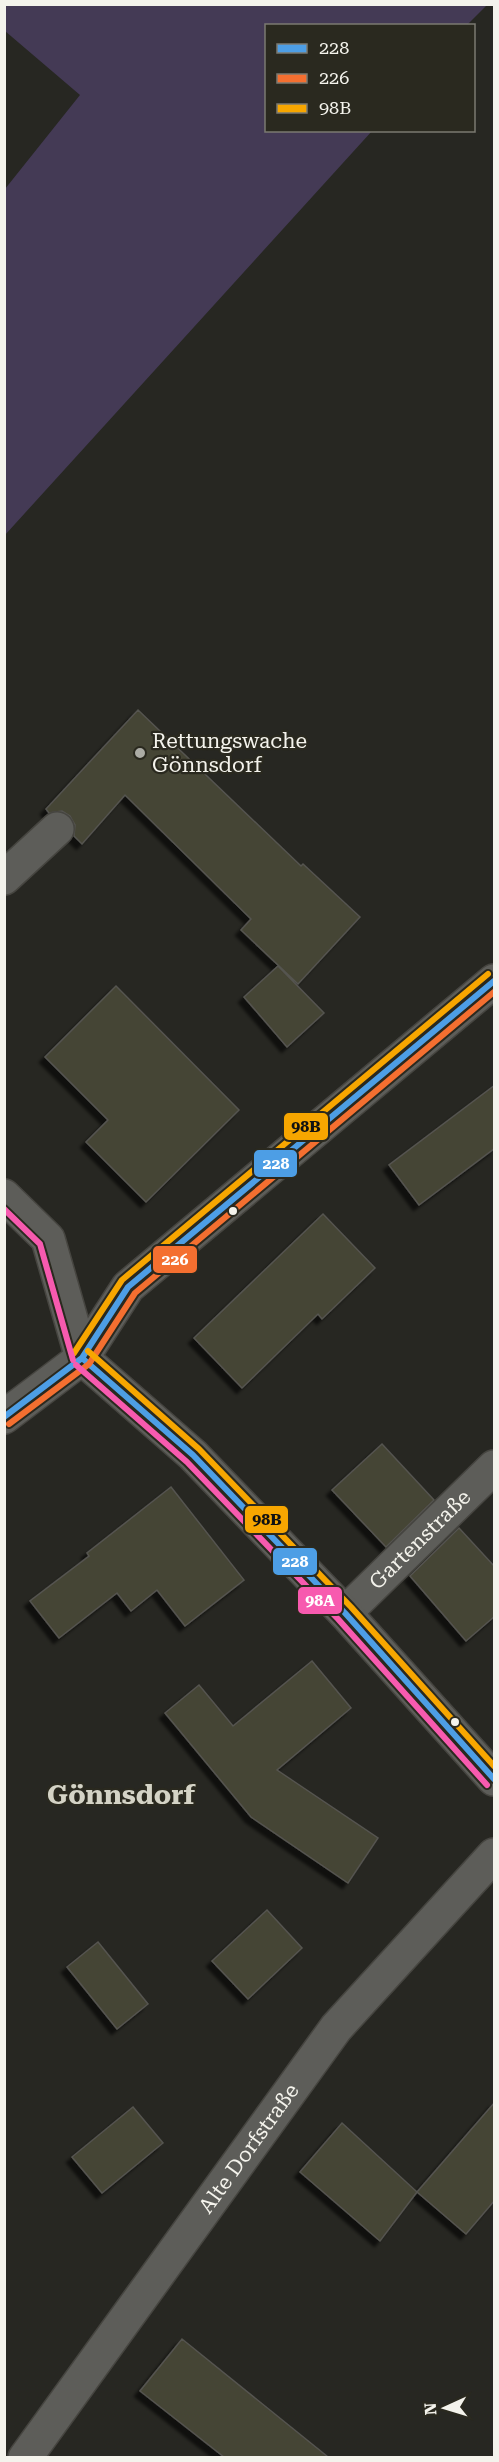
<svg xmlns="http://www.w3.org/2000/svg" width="499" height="2462" viewBox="0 0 499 2462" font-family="'Roboto Serif',serif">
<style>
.green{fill:#443a55}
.building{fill:#454434;stroke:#555450;stroke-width:1.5;filter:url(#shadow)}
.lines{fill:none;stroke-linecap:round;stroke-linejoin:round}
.minor-casing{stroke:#464540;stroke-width:36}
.tertiary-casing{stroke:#464540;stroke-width:36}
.minor{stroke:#5d5d59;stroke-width:33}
.tertiary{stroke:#5d5d59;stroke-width:33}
.bus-1-casing{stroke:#2a291f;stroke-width:10}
.bus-2-casing{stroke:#2a291f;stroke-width:10}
.bus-3-casing{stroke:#2a291f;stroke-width:10}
.bus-4-casing{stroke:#2a291f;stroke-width:10}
.bus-1{stroke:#4d9ee5;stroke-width:6}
.bus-2{stroke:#f46f30;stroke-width:6}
.bus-3{stroke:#f7a600;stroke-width:6}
.bus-4{stroke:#f75aaf;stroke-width:6}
.poi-dot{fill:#acaca5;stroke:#2a291f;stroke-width:2}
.bus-dot{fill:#f4f3ec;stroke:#2a291f;stroke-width:2}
.labels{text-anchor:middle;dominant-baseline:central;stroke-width:4.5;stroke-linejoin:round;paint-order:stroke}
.poi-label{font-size:21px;fill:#f4f3ec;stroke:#2a291f;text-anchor:start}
.street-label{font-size:21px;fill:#f4f3ec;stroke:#2a291f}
.district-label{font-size:27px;font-weight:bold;fill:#d4d3c6;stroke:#2a291f}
.line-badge{stroke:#2a291f;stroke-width:2}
.badge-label{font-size:16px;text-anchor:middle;font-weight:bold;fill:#fff}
.pale-badge-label{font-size:16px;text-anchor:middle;font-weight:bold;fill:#111}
</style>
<defs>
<filter id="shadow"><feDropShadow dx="-5.5" dy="5.5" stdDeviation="1.5" flood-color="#0009"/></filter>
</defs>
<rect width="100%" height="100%" fill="#272722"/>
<path class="green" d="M 5,4 L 487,5 L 467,25 L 266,26 L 266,130 L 372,131 L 5,535 L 5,189 L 80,95 L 5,31 Z"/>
<path class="building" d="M 138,710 L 301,866 L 303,864 L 360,917 L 298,984 L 241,930 L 251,919 L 125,795 L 82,844 L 74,836 L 75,825 L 70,816 L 62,811 L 49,813 L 46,809 Z
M 278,966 L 324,1013 L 287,1047 L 244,997 Z
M 116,986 L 239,1110 L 146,1202 L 86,1142 L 108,1120 L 45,1057 Z
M 495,1085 L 495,1148 L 419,1205 L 389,1165 Z
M 323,1214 L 375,1268 L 322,1319 L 318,1314 L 242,1388 L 194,1338 Z
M 382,1444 L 434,1500 L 386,1547 L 332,1490 Z
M 171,1487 L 244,1580 L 185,1626 L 157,1590 L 131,1611 L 117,1593 L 59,1638 L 30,1601 L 89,1556 L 87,1553 Z
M 459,1528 L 495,1567 L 495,1616 L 466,1641 L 410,1576 Z
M 312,1661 L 351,1708 L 277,1770 L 378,1838 L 348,1883 L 251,1817 L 165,1713 L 199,1685 L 233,1726 Z
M 267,1910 L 302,1948 L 248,1999 L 212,1961 Z
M 98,1942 L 148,2004 L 117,2029 L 67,1967 Z
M 495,2102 L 495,2200 L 466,2234 L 417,2192 Z
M 133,2107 L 163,2143 L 102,2193 L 72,2157 Z
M 342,2123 L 417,2192 L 380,2241 L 300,2172 Z
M 182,2339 L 328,2457 L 224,2457 L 140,2391 Z"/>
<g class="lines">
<g class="minor-casing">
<g id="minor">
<path d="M 4,878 L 57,829"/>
<path id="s1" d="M 345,1613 L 494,1467"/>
<path id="s2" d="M 25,2458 L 336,2028 L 494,1855"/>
</g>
</g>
<g class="tertiary-casing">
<path id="tertiary" d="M 4,1196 L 48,1239 L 82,1358
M 82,1358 L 193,1455 L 345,1613 L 494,1779
M 4,1417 L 82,1358 L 128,1287 L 494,981"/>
</g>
<use href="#minor" class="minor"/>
<use href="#tertiary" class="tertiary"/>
<g class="bus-1-casing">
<path id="bus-1" d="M 82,1358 L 193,1455 L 345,1613 L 494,1779
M 4,1417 L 82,1358 L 128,1287 L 494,981"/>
</g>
<g class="bus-2-casing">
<path id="bus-2" d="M 9,1424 L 89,1364 L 135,1293 L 494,992"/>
</g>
<g class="bus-3-casing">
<path id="bus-3" d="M 88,1351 L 199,1449 L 351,1607 L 494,1766
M 74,1353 L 122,1280 L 488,974"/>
</g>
<g class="bus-4-casing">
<path id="bus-4" d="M 4,1209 L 40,1244 L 73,1360
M 76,1365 L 187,1462 L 338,1619 L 487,1785"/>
</g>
<use href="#bus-1" class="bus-1"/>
<use href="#bus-2" class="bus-2"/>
<use href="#bus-3" class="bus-3"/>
<use href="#bus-4" class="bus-4"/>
</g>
<circle class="poi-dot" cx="140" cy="753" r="6"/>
<g class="bus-dot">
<circle cx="233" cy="1211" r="5"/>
<circle cx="455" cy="1722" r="5"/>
</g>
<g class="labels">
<g class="poi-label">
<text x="152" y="741">Rettungswache<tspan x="152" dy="24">Gönnsdorf</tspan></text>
</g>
<g class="street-label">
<text stroke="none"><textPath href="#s1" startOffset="105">Gartenstraße</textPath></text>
<text stroke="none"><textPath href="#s2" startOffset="382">Alte Dorfstraße</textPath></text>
</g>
<g class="district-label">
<text x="121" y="1795">Gönnsdorf</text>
</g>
</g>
<g class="line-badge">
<rect x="283" y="1112" width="46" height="29" rx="6" fill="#f7a600"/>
<rect x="253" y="1149" width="45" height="29" rx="6" fill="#4d9ee5"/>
<rect x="152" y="1245" width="46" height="29" rx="6" fill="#f46f30"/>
<rect x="244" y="1505" width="45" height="29" rx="6" fill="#f7a600"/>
<rect x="272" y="1547" width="46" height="29" rx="6" fill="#4d9ee5"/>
<rect x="297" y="1586" width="46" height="29" rx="6" fill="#f75aaf"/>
</g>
<g class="badge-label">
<text x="276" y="1169">228</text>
<text x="175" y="1265">226</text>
<text x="295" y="1567">228</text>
<text x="320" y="1606">98A</text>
</g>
<g class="pale-badge-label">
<text x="306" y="1132">98B</text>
<text x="267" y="1525">98B</text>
</g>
<rect width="499" height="2462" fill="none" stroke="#f4f3ec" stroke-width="12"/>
<rect x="265" y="24" width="210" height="108" fill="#2a291f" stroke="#7b7a71" stroke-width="1.5"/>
<rect x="277" y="44" width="30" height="9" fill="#4d9ee5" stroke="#7b7a71" stroke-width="1.5"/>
<text x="319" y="54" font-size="18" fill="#f4f3ec">228</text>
<rect x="277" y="74" width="30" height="9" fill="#f46f30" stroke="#7b7a71" stroke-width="1.5"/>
<text x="319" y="84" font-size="18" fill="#f4f3ec">226</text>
<rect x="277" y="104" width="30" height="9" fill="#f7a600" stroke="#7b7a71" stroke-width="1.5"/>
<text x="319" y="114" font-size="18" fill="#f4f3ec">98B</text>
<g transform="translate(445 2408) rotate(266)" stroke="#2a291f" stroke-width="4.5" paint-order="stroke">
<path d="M0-4.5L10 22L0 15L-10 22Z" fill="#f4f3ec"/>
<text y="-9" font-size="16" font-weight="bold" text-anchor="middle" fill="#f4f3ec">N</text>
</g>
</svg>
